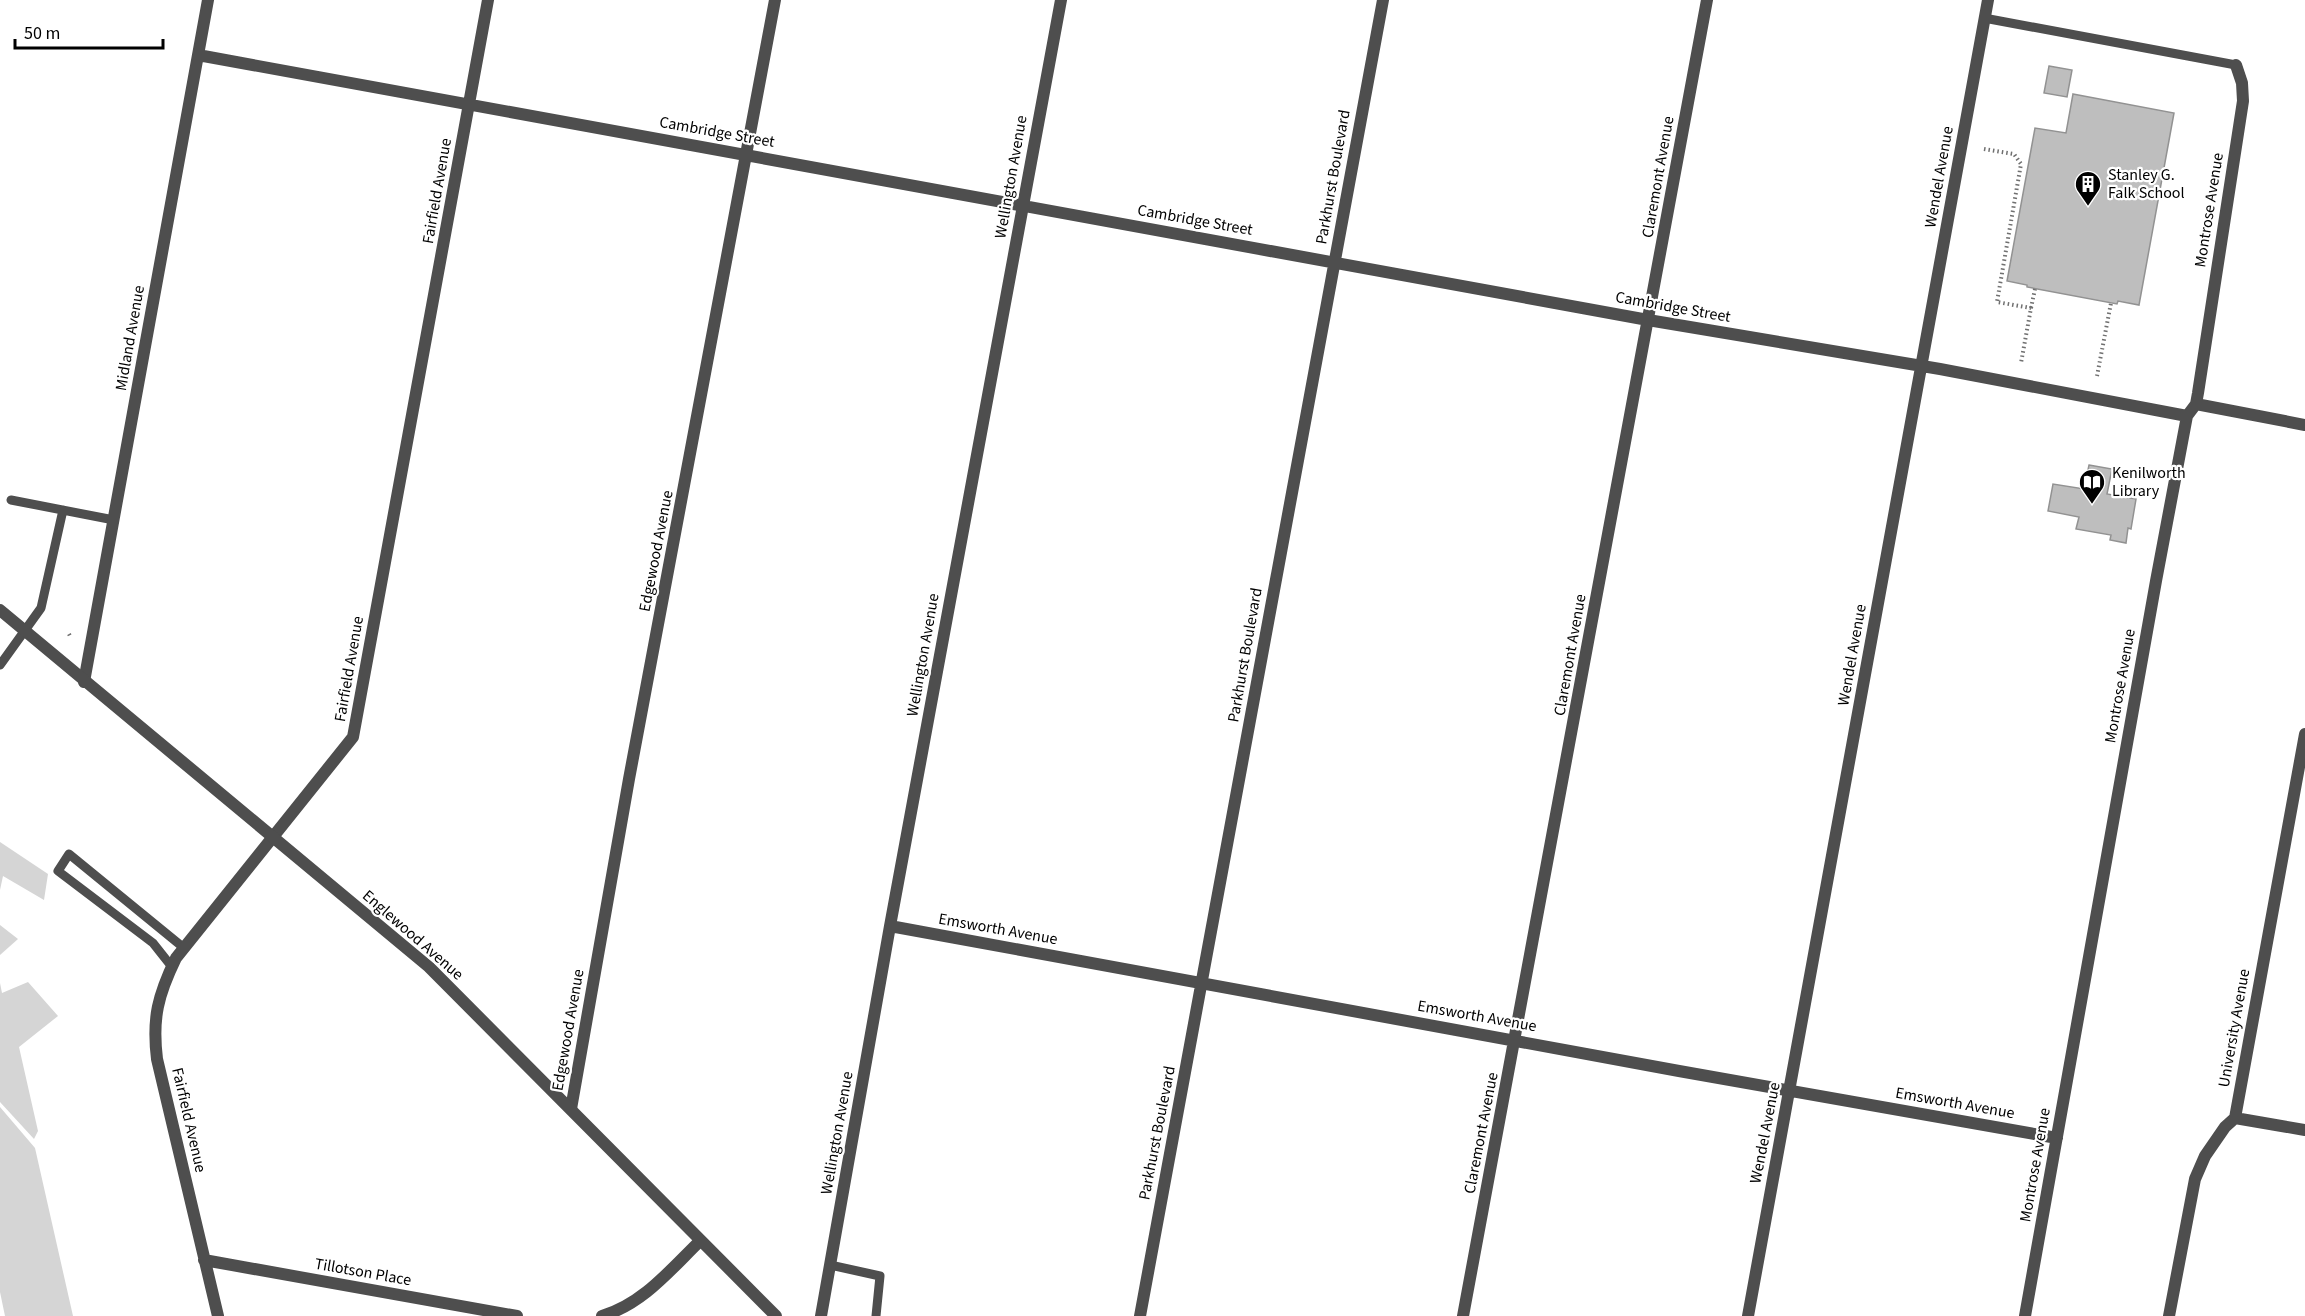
<svg xmlns="http://www.w3.org/2000/svg" width="2305" height="1316" viewBox="0 0 2305 1316" font-family="'Source Sans 3',sans-serif">
<style>
.green{fill:#d5d5d5}
.building{fill:#bebebe;stroke:#929292;stroke-width:1.5}
.lines{fill:none;stroke-linecap:round;stroke-linejoin:round}
.path{stroke:#707070;stroke-width:4;stroke-dasharray:1.5 3;stroke-linecap:butt}
.service{stroke:#4e4e4e;stroke-width:9}
.minor{stroke:#4e4e4e;stroke-width:12}
.tertiary{stroke:#4e4e4e;stroke-width:12}
.labels{text-anchor:middle;dominant-baseline:central;stroke-width:4.5;stroke-linejoin:round;paint-order:stroke}
.street-label{font-size:16px;fill:#000;stroke:#fff}
.poi-label{font-size:16px;fill:#000;stroke:#fff;text-anchor:start}
</style>
<rect width="100%" height="100%" fill="#fff"/>
<path class="green" d="M 0,842 L 48,874 L 44,900 L 3,876 L 0,890 Z
M 0,925 L 18,939 L 0,955 Z
M 28,982 L 58,1016 L 19,1047 L 38,1131 L 34,1139 L 0,1102 L 0,983 L 2,993 Z
M 0,1107 L 35,1148 L 73,1316 L 5,1316 L 0,1292 Z"/>
<path class="building" d="M 2049,66 L 2072,70 L 2067,97 L 2044,93 Z
M 2073,94 L 2174,113 L 2139,305 L 2118,301 L 2117,304 L 2027,287 L 2027,285 L 2007,281 L 2035,128 L 2066,133 Z
M 2089,465 L 2112,469 L 2107,494 L 2136,499 L 2131,529 L 2128,528 L 2126,543 L 2110,540 L 2111,535 L 2076,529 L 2079,517 L 2048,511 L 2053,484 L 2084,489 Z"/>
<g class="lines">
<path class="path" d="M 1984,149 L 2014,154 L 2021,164 L 1997,302 L 2031,308 L 2021,363
M 2031,308 L 2035,289
M 2097,376 L 2111,303
M 69,634 L 71,638"/>
<path class="service" d="M 1984,18 L 2236,65
M 11,500 L 114,520
M 0,665 L 41,608 L 63,510
M 172,967 L 153,943 L 58,871 L 69,854 L 184,948
M 830,1265 L 880,1276 L 876,1316"/>
<path class="minor" d="M 198,55 L 1648,320 L 1940,369 L 2187,416
M 2196,404 L 2305,425
M 84,682 L 208,0
M 890,926 L 1679,1071 L 2057,1138
M 571,1109 L 629,779 L 775,0
M 2235,1118 L 2305,1130
M 204,1260 L 517,1316
M 218,1316 L 157,1059 C 152,1018 158,995 176,958 L 353,737 L 488,0
M 602,1316 C 643,1304 671,1269 700,1241
M 821,1316 L 890,926 L 1061,0
M 1140,1316 L 1383,0
M 1463,1316 L 1707,0
M 1748,1316 L 1988,0
M 2025,1316 L 2156,581 L 2187,416 L 2196,404 L 2198,393 L 2243,101 L 2242,83 L 2236,65
M 2169,1316 L 2195,1179 L 2205,1156 L 2225,1127 L 2235,1118 L 2305,734"/>
<path class="tertiary" d="M 0,610 L 429,967 L 776,1316"/>
</g>
<defs>
<g id="building-pin" transform="scale(1.35)"><path d="M0 17L-7.5 6A9.5 9.5 0 1 1 7.5 6Z" fill="#000" stroke="#fff"/><path d="M-4-6H4V6H1V3H-1V6H-4ZM-2.5-4.3h1.7v1.8h-1.7ZM.8-4.3h1.7v1.8H.8ZM-2.5-1h1.7V.8h-1.7ZM.8-1h1.7V.8H.8Z" fill="#fff"/></g>
<g id="library-pin" transform="scale(1.35)"><path d="M0 17L-7.5 6A9.5 9.5 0 1 1 7.5 6Z" fill="#000" stroke="#fff"/><path d="M-6-4Q-3-5.5-.7-3.5V5Q-3 3-6 4ZM6-4Q3-5.5 .7-3.5V5Q3 3 6 4Z" fill="#fff"/></g>
</defs>
<g fill-rule="evenodd">
<use href="#building-pin" x="2088" y="184"/>
<use href="#library-pin" x="2092" y="482"/>
</g>
<g class="labels">
<g class="street-label">
<text transform="translate(717 132) rotate(10)">Cambridge Street</text>
<text transform="translate(1011 177) rotate(-80)">Wellington Avenue</text>
<text transform="translate(1333 177) rotate(-80)">Parkhurst Boulevard</text>
<text transform="translate(1658 177) rotate(-80)">Claremont Avenue</text>
<text transform="translate(1939 177) rotate(-80)">Wendel Avenue</text>
<text transform="translate(437 191) rotate(-80)">Fairfield Avenue</text>
<text transform="translate(2209 210) rotate(-81)">Montrose Avenue</text>
<text transform="translate(1195 220) rotate(10)">Cambridge Street</text>
<text transform="translate(1673 307) rotate(10)">Cambridge Street</text>
<text transform="translate(130 338) rotate(-80)">Midland Avenue</text>
<text transform="translate(656 551) rotate(-79)">Edgewood Avenue</text>
<text transform="translate(923 655) rotate(-80)">Wellington Avenue</text>
<text transform="translate(1245 655) rotate(-80)">Parkhurst Boulevard</text>
<text transform="translate(1570 655) rotate(-80)">Claremont Avenue</text>
<text transform="translate(1852 655) rotate(-80)">Wendel Avenue</text>
<text transform="translate(349 669) rotate(-80)">Fairfield Avenue</text>
<text transform="translate(2120 686) rotate(-80)">Montrose Avenue</text>
<text transform="translate(998 929) rotate(10)">Emsworth Avenue</text>
<text transform="translate(413 935) rotate(41)">Englewood Avenue</text>
<text transform="translate(1477 1016) rotate(10)">Emsworth Avenue</text>
<text transform="translate(2234 1028) rotate(-80)">University Avenue</text>
<text transform="translate(568 1030) rotate(-80)">Edgewood Avenue</text>
<text transform="translate(1955 1103) rotate(10)">Emsworth Avenue</text>
<text transform="translate(189 1120) rotate(77)">Fairfield Avenue</text>
<text transform="translate(837 1133) rotate(-80)">Wellington Avenue</text>
<text transform="translate(1157 1133) rotate(-79)">Parkhurst Boulevard</text>
<text transform="translate(1481 1133) rotate(-79)">Claremont Avenue</text>
<text transform="translate(1765 1133) rotate(-79)">Wendel Avenue</text>
<text transform="translate(2035 1165) rotate(-80)">Montrose Avenue</text>
<text transform="translate(363 1272) rotate(10)">Tillotson Place</text>
</g>
<g class="poi-label">
<text x="2108" y="175">Stanley G.<tspan x="2108" dy="18">Falk School</tspan></text>
<text x="2112" y="473">Kenilworth<tspan x="2112" dy="18">Library</tspan></text>
</g>
</g>
<path d="M15 39v9h148v-9" fill="none" stroke="#000000" stroke-width="3"/>
<text x="24" y="39" font-size="18" fill="#000000" stroke="#ffffff" stroke-width="4.5" paint-order="stroke">50 m</text>
</svg>
